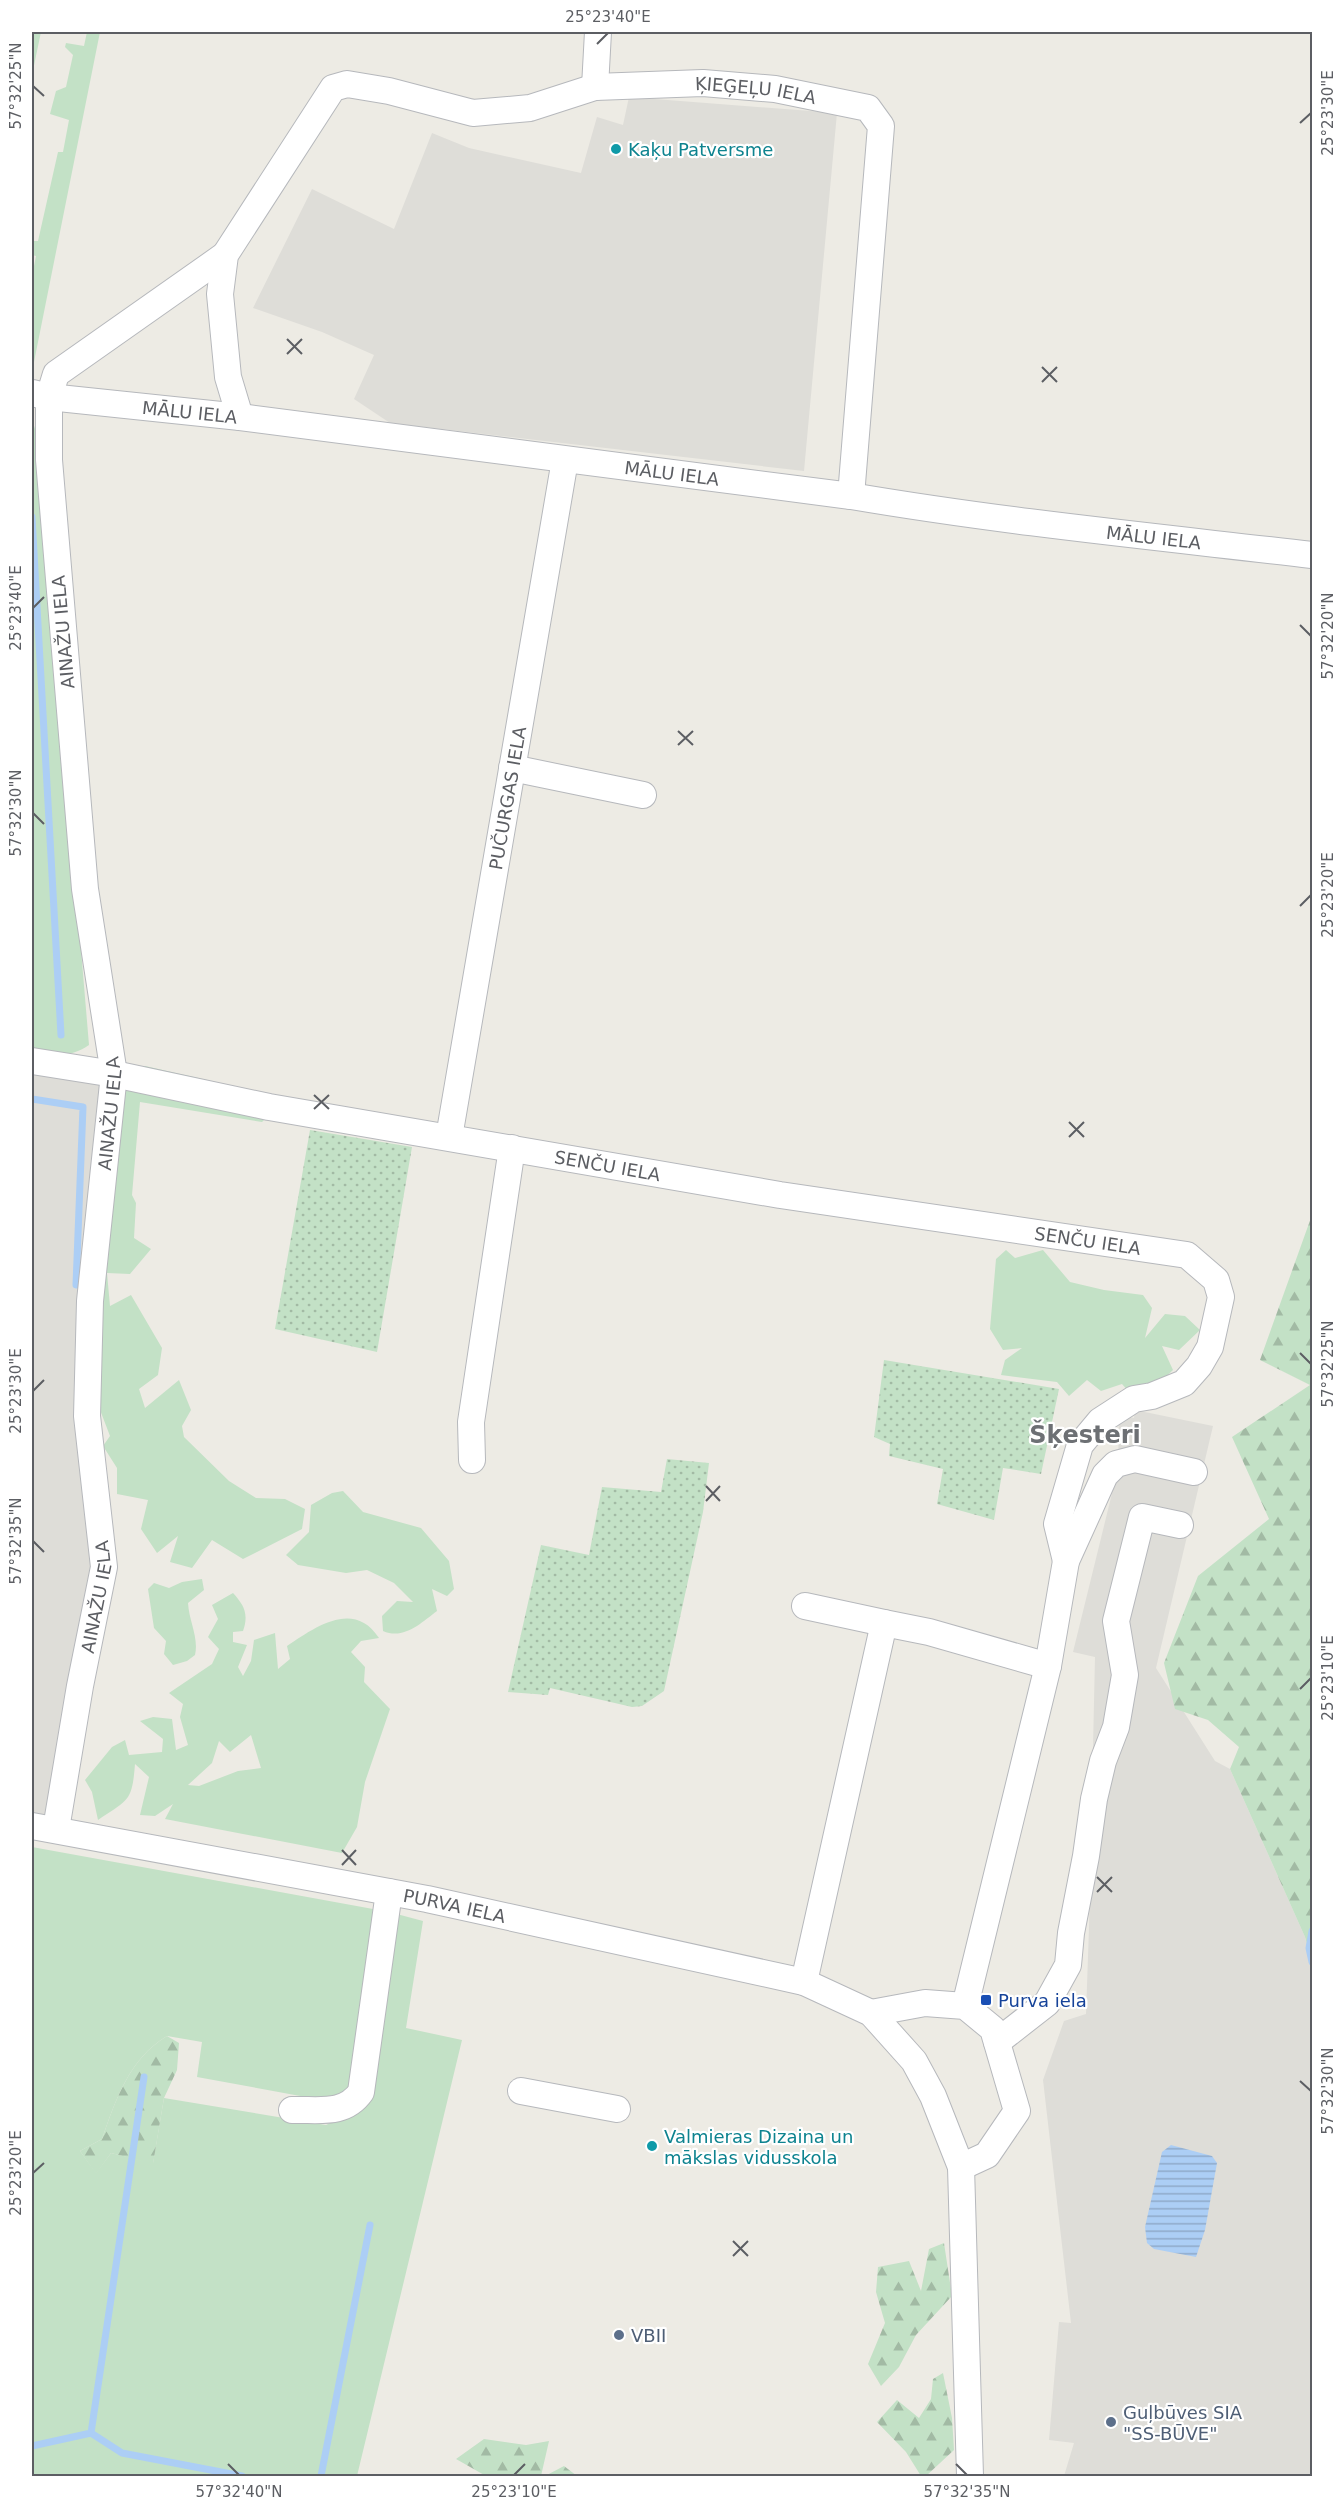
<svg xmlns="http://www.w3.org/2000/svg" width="1344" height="2508" viewBox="0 0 1344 2508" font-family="'DejaVu Sans',sans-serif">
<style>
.industrial{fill:#deddd8}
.grass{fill:#c3e1c6;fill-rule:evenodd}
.forest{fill:url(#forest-firs)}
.garden{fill:url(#garden-dots)}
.water{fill:url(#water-rules)}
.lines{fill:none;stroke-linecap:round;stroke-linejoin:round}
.stream{stroke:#accef5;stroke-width:7}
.minor-casing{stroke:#b6b8bc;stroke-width:28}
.minor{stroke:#fff;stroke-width:26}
.ticks{fill:none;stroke:#5c5e63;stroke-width:2}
.culture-dot{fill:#0f9aa8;stroke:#fff;stroke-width:2}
.transit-dot{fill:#1a4fb4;stroke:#fff;stroke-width:2}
.service-dot{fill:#5c6f8a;stroke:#fff;stroke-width:2}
.labels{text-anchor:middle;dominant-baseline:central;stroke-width:4.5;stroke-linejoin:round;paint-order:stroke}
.street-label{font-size:18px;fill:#5c5e63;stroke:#fff}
.culture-label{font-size:18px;fill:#0d838f;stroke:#fff;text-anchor:start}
.transit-label{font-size:18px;fill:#164399;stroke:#fff;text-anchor:start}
.service-label{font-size:18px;fill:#4e5e75;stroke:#fff;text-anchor:start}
.district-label{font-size:24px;font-weight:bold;fill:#6d7074;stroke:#fff}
.neatline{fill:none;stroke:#5c5e63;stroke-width:2}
.ticks-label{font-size:15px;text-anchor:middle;fill:#5c5e63}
</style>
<defs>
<pattern id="forest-firs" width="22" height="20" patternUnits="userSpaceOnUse" patternTransform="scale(1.5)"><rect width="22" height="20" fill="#c3e1c6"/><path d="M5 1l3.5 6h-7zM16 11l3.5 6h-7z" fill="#a2baa4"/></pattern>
<pattern id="garden-dots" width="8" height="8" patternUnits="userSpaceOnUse" patternTransform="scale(1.5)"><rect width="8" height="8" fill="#c3e1c6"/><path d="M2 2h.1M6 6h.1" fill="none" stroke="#a2baa4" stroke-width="1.8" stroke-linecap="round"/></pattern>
<pattern id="water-rules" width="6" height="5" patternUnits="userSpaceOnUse" patternTransform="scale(1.5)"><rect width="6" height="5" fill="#accef5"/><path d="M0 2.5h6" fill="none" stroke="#8faaca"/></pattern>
</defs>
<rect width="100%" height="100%" fill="#edebe4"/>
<path class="industrial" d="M 629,97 L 837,113 L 804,471 L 390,423 L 354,399 L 374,355 L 322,332 L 253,308 L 312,189 L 394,229 L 432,133 L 469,148 L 581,173 L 597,117 L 623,125 Z
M 32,1060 L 114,1074 L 90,1301 L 104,1567 L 56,1829 L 32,1826 Z
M 1135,1410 L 1213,1426 L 1156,1668 L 1215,1761 L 1230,1769 L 1305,1937 L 1312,1963 L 1312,2476 L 1064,2476 L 1074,2443 L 1049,2440 L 1059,2322 L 1071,2323 L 1043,2080 L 1064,2021 L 1086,2014 L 1089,1928 L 1095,1657 L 1073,1652 L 1118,1469 L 1119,1415 L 1134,1418 Z"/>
<path class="grass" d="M 32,32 L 41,32 L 32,75 Z
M 87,32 L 100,32 L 32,372 L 32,276 L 36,256 L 32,255 L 32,241 L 38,241 L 58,152 L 63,152 L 69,120 L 50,114 L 56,91 L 66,87 L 73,55 L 65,47 L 66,43 L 84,46 Z
M 32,419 L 38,439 L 89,1045 C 68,1059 56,1054 32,1050 Z
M 145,1066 L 207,1080 L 221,1107 L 271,1113 L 262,1122 L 140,1102 L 132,1195 L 136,1203 L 134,1238 L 151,1249 L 130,1274 L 107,1273 L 110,1306 L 131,1295 L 162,1348 L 158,1375 L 139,1389 L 145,1408 L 179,1380 L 191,1410 L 182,1426 L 184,1437 L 229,1481 L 256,1498 L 285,1499 L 305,1509 L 302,1529 L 243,1559 L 212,1540 L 192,1568 L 170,1562 L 178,1536 L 157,1553 L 141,1529 L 148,1500 L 117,1494 L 117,1468 L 103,1446 L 110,1436 L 97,1402 L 106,1103 Z
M 1006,1250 L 1015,1258 L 1043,1250 L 1070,1282 L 1104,1290 L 1143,1295 L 1152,1308 L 1145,1338 L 1165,1314 L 1185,1316 L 1200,1330 L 1179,1350 L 1162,1346 L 1173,1370 L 1156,1386 L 1130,1393 L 1122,1384 L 1101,1391 L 1087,1380 L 1069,1396 L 1057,1382 L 1001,1375 L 1005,1360 L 1022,1348 L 1003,1350 L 990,1329 L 996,1259 Z
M 343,1491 L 363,1512 L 421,1528 L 449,1561 L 454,1589 L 447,1596 L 432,1589 L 437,1611 C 421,1623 404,1640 383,1631 L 382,1616 L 397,1601 L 413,1602 L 394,1583 L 367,1570 L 346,1573 L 298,1565 L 286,1555 L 309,1532 L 311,1505 L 332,1493 Z
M 202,1579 L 204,1590 L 188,1603 C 189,1621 199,1638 195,1655 L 187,1661 L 173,1665 L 164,1654 L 166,1641 L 154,1628 L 148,1589 L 154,1583 L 169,1588 L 182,1582 Z
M 233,1593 C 244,1605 249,1614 243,1631 L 233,1632 L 233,1642 L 247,1645 L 238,1667 L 243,1676 L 251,1661 L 254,1640 L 275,1633 L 278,1669 L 290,1659 L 287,1646 C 315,1627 354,1599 379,1638 L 361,1641 L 351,1652 L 365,1667 L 364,1682 L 390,1709 L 365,1782 L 357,1827 L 342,1853 L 165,1819 L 173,1804 L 155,1816 L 140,1815 L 149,1777 L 135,1764 C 132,1802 129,1799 98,1820 L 92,1792 L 85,1780 L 112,1747 L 125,1740 L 129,1755 L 162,1752 L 163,1739 L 140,1721 L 153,1717 L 172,1719 L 176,1750 L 188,1745 L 180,1717 L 183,1704 L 169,1693 L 212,1664 L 219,1649 L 208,1637 L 218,1619 L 212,1605 ZM 251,1735 L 261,1768 L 238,1771 L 199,1786 L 188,1785 L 212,1763 L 219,1741 L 230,1752 Z
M 32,1847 L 373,1909 L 356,2077 L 344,2093 L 322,2100 L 197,2077 L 202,2042 L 167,2036 C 129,2059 116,2099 102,2139 L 80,2151 L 96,2173 L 111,2153 L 153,2163 L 164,2098 L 326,2125 L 347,2115 L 365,2096 L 374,2071 L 393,1913 L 423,1921 L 406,2028 L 462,2040 L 357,2476 L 32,2476 Z"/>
<path class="forest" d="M 1312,1215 L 1312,1961 L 1305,1937 L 1230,1769 L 1239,1747 L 1208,1720 L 1175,1709 L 1164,1663 L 1198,1576 L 1269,1519 L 1232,1437 L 1310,1385 L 1260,1360 Z
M 167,2036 L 179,2043 L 177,2070 L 164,2098 L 153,2164 L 111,2153 L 96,2174 L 80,2151 L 102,2139 C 116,2099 129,2059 167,2036 Z
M 944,2243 L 952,2296 L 916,2335 L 899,2367 L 881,2386 L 868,2364 L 885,2323 L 876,2292 L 878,2267 L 909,2261 L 921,2291 L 929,2249 Z
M 943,2373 L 952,2418 L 954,2450 L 926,2476 L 921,2476 L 906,2452 L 877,2422 L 897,2400 L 919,2418 L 931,2399 L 933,2379 Z
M 484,2439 L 526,2445 L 549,2441 L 541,2476 L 486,2476 L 456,2459 Z
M 564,2466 L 577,2476 L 545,2476 Z"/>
<path class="garden" d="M 310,1130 L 412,1147 L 377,1352 L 275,1329 Z
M 884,1360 L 1059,1389 L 1041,1474 L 1003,1468 L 994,1520 L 937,1504 L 943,1469 L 889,1456 L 890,1444 L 874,1437 Z
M 667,1459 L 709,1463 L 703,1512 L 664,1691 L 642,1706 L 632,1707 L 550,1688 L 548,1695 L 508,1692 L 541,1545 L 589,1555 L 602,1487 L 661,1492 Z"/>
<path class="water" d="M 1171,2145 L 1212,2156 L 1217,2163 L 1205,2230 L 1196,2257 L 1154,2249 L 1147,2243 L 1145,2227 L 1162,2152 Z"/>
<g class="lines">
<path class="stream" d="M 32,517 L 61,1035
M 32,1099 L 83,1107 L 76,1285
M 1312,1931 L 1309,1948 L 1312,1962
M 91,2433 L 144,2077
M 32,2446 L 91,2433 L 122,2453 L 242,2476
M 321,2476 L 370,2225"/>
<g class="minor-casing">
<g id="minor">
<path d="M 595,87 L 598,32"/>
<path id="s1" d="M 32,393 L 49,397 L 240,417 L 851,496 C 1004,522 1158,537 1312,555"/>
<path id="s2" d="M 240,417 L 228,377 L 220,294 L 225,255 L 333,88 L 347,84 L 389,91 L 473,113 L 530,108 L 595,87 L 703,83 L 775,89 L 868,108 L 881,126 L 851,496"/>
<path d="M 512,768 L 643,795"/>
<path id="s3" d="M 32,1061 L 114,1074 L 269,1107 L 780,1195 L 1187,1255 L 1216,1280 L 1221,1297 L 1210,1347 L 1199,1366 L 1184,1383 L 1152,1396 L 1134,1399 L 1100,1421 L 1080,1445 L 1057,1524 L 1066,1561"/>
<path id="s4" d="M 449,1137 L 565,460"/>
<path d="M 472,1460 L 471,1422 L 512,1148"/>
<path d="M 805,1606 L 884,1623"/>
<path id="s5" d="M 32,1826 L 427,1899 L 804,1982 L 871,2013 L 914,2061 L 933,2096 L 961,2167 L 970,2476"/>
<path id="s6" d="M 56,1829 L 80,1686 L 104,1567 L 87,1416 L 90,1301 L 114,1074 L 85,889 L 49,460 L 49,397 L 56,374 L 225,255"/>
<path d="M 804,1982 L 884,1623 L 929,1632 L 1048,1666"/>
<path d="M 965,2006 L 1048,1666 L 1066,1561 L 1105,1475 L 1116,1464 L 1135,1459 L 1194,1472"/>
<path d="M 871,2013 L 925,2003 L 965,2006 L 993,2029 L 1017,2111 L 987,2155 L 961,2167"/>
<path d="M 997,2042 L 1047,2003 L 1068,1965 L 1071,1933 L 1086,1856 L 1094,1799 L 1103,1761 L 1116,1727 L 1125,1675 L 1116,1621 L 1142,1517 L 1180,1525"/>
<path d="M 521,2091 L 617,2109"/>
<path d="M 292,2110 C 318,2109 344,2116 361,2092 L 389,1892"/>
</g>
</g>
<use href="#minor" class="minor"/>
</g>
<path class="ticks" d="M 597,44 L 608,33M 33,86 L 44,96M 1300,123 L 1311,113M 287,339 L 302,354M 287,354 L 302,339M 1042,367 L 1057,382M 1042,382 L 1057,367M 33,608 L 44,597M 1300,625 L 1311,636M 678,731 L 693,745M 678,745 L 693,731M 33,813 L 44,824M 1300,906 L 1311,895M 314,1095 L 329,1109M 314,1109 L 329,1095M 1069,1122 L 1084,1137M 1069,1137 L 1084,1122M 1300,1353 L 1311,1364M 33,1391 L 44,1380M 706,1486 L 720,1501M 706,1501 L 720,1486M 33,1541 L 44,1552M 1300,1689 L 1311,1678M 342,1850 L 356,1865M 342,1865 L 356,1850M 1097,1877 L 1112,1892M 1097,1892 L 1112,1877M 1300,2081 L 1311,2091M 33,2173 L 44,2163M 733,2241 L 748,2256M 733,2256 L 748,2241M 228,2464 L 239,2475M 956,2464 L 967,2475M 514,2475 L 525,2464"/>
<g class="culture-dot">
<circle cx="616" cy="149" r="6"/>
<circle cx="652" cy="2146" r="6"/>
</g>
<rect class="transit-dot" x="980" y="1994" width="12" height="12" rx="3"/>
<g class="service-dot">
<circle cx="619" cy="2335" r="6"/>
<circle cx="1111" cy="2422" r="6"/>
</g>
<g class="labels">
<g class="street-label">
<text stroke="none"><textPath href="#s2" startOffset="794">ĶIEĢEĻU IELA</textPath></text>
<text stroke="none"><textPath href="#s1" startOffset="159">MĀLU IELA</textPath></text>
<text stroke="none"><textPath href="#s1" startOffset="645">MĀLU IELA</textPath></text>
<text stroke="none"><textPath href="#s1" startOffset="1131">MĀLU IELA</textPath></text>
<text transform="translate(63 632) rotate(-95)">AINAŽU IELA</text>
<text stroke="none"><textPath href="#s4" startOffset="344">PUČURGAS IELA</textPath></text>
<text stroke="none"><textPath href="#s6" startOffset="722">AINAŽU IELA</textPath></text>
<text stroke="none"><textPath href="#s3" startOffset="585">SENČU IELA</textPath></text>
<text stroke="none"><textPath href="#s3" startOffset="1071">SENČU IELA</textPath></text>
<text stroke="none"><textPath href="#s6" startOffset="236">AINAŽU IELA</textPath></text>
<text stroke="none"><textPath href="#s5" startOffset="430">PURVA IELA</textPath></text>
</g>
<g class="culture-label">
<text x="628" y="149">Kaķu Patversme</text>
<text x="664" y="2136">Valmieras Dizaina un<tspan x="664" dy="21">mākslas vidusskola</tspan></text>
</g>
<g class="transit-label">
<text x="998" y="2000">Purva iela</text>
</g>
<g class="service-label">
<text x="631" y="2335">VBII</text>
<text x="1123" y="2412">Guļbūves SIA<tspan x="1123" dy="21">"SS-BŪVE"</tspan></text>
</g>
<g class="district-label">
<text x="1085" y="1435">Šķesteri</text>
</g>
</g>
<rect width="1344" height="2508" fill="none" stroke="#ffffff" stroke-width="66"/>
<rect x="33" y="33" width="1278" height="2442" class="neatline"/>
<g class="ticks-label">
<text x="608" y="22">25°23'40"E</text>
<text transform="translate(16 86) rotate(-90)" y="5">57°32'25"N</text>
<text transform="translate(1328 113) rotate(-90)" y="5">25°23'30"E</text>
<text transform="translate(16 608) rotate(-90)" y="5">25°23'40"E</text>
<text transform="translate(1328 636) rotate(-90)" y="5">57°32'20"N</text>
<text transform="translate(16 813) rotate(-90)" y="5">57°32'30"N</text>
<text transform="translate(1328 895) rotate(-90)" y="5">25°23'20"E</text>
<text transform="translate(1328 1364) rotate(-90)" y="5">57°32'25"N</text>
<text transform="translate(16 1391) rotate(-90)" y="5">25°23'30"E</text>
<text transform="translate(16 1541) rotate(-90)" y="5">57°32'35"N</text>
<text transform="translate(1328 1678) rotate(-90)" y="5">25°23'10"E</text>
<text transform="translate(1328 2091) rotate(-90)" y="5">57°32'30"N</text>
<text transform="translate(16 2173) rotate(-90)" y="5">25°23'20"E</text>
<text x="239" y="2497">57°32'40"N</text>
<text x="514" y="2497">25°23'10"E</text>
<text x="967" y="2497">57°32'35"N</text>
</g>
</svg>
